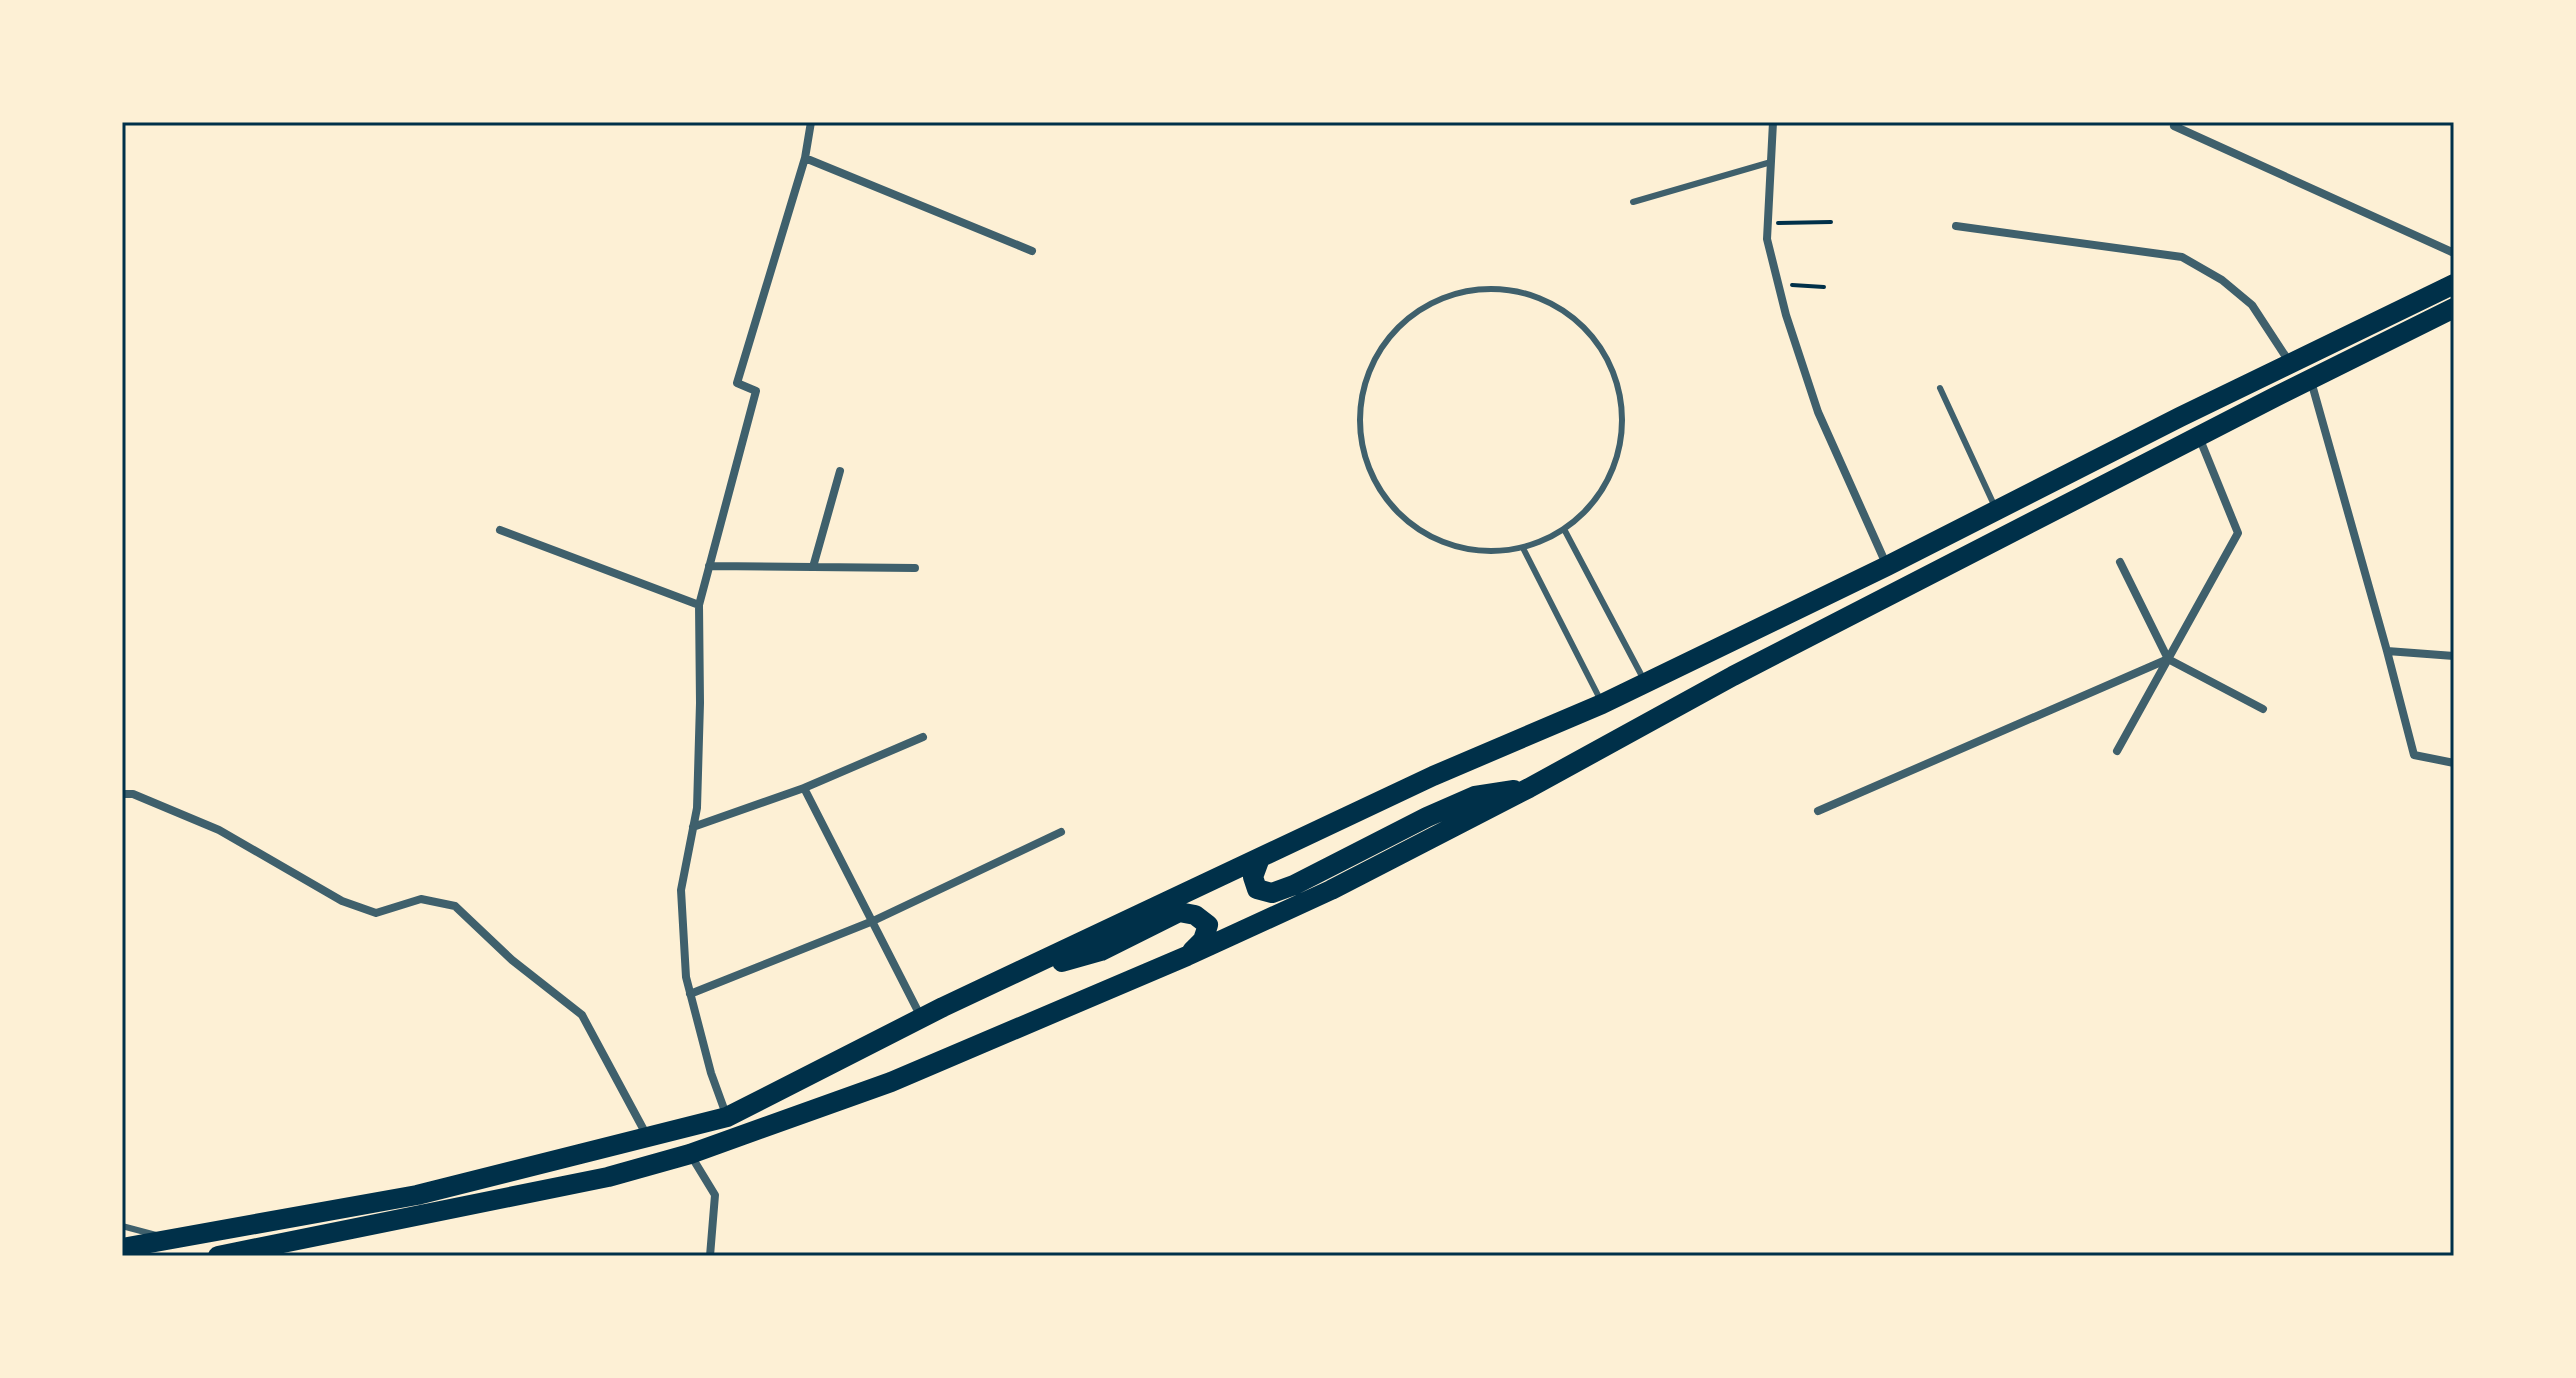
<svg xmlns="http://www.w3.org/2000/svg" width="2576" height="1378" viewBox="0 0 2576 1378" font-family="Ubuntu,sans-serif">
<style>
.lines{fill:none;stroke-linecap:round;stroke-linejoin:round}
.path{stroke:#003049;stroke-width:4}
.service{stroke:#3f606c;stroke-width:6}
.minor{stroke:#3f606c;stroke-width:8}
.trunk{stroke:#003049;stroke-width:20}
.neatline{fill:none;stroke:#003049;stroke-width:3}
</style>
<rect width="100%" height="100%" fill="#fdf0d5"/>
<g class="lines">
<path class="path" d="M 1778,223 L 1831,222
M 1792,285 L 1824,287"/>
<path class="service" d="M 1633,202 L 1771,162
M1360 420a131 131 0 1 1 262 0a131 131 0 1 1-262 0Z
M 1940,388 L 1995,507
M 1564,529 L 1644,680
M 1523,548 L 1601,701
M 122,1226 L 156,1235"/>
<path class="minor" d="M 1773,122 L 1767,239 L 1786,315 L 1818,412 L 1887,566
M 2174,126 L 2454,253
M 805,158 L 1032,251
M 1956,226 L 2182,257 L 2222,280 L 2252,305 L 2290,363
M 2311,381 L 2387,651 L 2454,656
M 500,530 L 699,605
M 2120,562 L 2168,659 L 2263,709
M 709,566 L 915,568
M 813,567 L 840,471
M 2387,651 L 2414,755 L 2454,763
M 2117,751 L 2238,533 L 2199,437
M 804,788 L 923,737
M 122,794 L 133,794 L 219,830 L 342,901 L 376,913 L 421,899 L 455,906 L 512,960 L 582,1015 L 646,1134
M 1818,811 L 2168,659
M 693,827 L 804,788 L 921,1017
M 690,994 L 873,921 L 1061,832
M 727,1117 L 711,1073 L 686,977 L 681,890 L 697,808 L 700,703 L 699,605 L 756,391 L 737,383 L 805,158 L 811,122
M 690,1154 L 715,1195 L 710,1256"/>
<path class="trunk" d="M 1260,858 L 1253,877 L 1257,889 L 1272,893 L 1294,885 L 1427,817 L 1475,796 L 1514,790
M 1062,962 L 1101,951 L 1179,912 L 1195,915 L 1208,925 L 1203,940 L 1192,951
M 122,1248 L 417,1195 L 727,1117 L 943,1007 L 1433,776 L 1602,704 L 1887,566 L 2180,417 L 2454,284
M 218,1256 L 608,1177 L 690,1154 L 891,1082 L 1187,956 L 1331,890 L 1529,788 L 1733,676 L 2275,397 L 2454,308"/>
</g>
<rect width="2576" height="1378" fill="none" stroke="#fdf0d5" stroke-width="248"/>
<rect x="124" y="124" width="2328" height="1130" class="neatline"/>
</svg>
